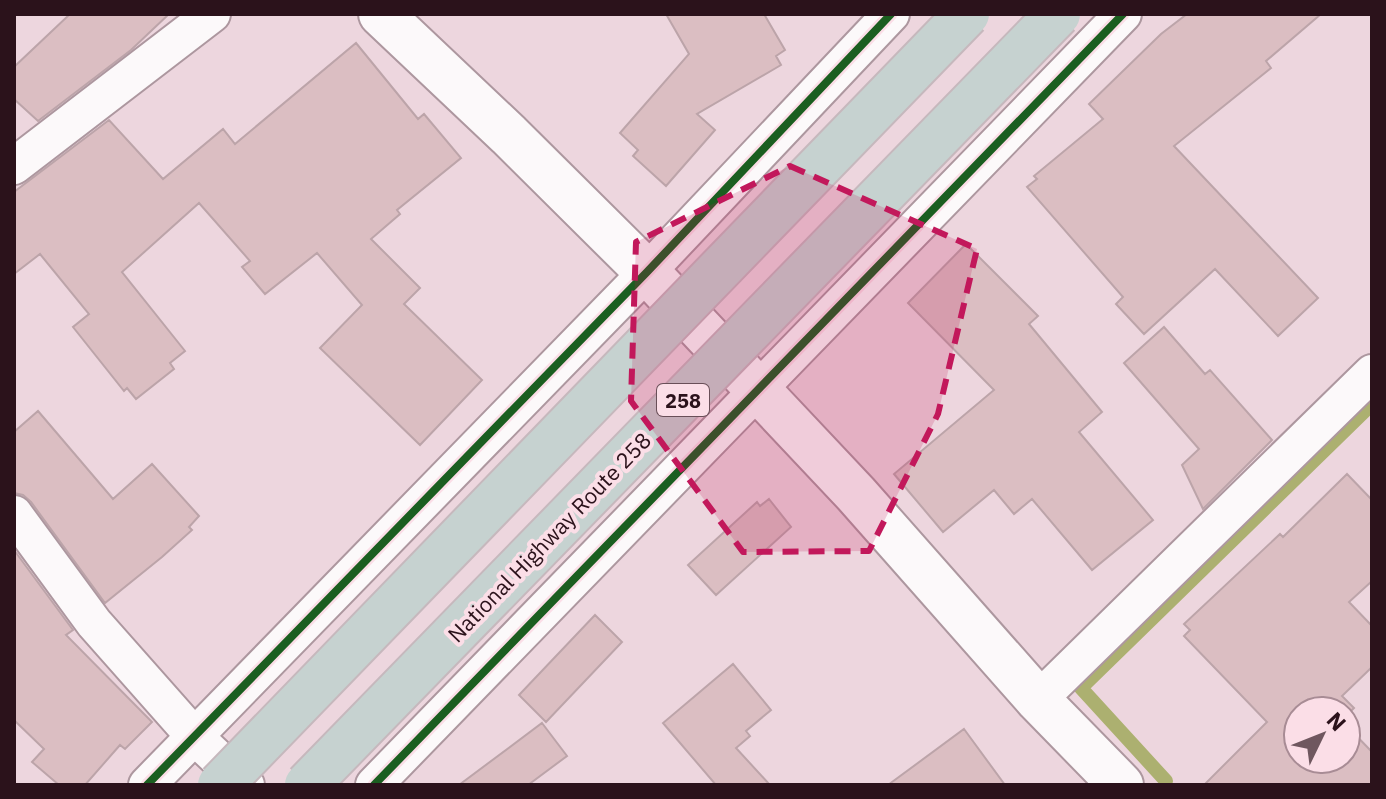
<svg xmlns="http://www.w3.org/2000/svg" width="1386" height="799" viewBox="0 0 1386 799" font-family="'IBM Plex Sans',sans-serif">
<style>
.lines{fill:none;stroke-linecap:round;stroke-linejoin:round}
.stream{stroke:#acb070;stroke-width:14}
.building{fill:#dbbec2;stroke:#bca4a9;stroke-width:2}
.street-casing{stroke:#ad979f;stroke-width:40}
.secondary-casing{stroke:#ad979f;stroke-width:48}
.street{stroke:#fcf9fa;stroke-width:36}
.secondary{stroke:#fcf9fa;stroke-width:44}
.highway-bridge-casing{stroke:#c6b8bd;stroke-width:48;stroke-linecap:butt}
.highway-bridge{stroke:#c6d2d0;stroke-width:44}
.cycleway-casing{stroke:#fbdee7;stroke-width:13}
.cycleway{stroke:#1b5e20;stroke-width:8}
.marked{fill:#c2185b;fill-opacity:0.2;stroke:#c2185b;stroke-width:6;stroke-dasharray:16 10;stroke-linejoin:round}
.labels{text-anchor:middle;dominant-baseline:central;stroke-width:8;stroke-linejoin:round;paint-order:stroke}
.shield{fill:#fbdee7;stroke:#694f58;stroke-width:2}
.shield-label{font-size:20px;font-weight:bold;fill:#2b121b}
.street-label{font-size:22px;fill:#2b121b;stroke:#fbdee7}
</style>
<rect width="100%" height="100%" fill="#edd6de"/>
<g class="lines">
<path class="stream" d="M 1166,781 L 1081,688 L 1372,404"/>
</g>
<path class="building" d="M 70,14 L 169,14 L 131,50 L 38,121 L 14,99 L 14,67 Z
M 666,14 L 764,14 L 785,50 L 776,56 L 781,65 L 697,114 L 715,130 L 666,186 L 633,156 L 638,150 L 620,133 L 689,54 Z
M 1187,14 L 1321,14 L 1266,61 L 1271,68 L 1174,146 L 1318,298 L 1278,336 L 1215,269 L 1144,334 L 1116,304 L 1123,297 L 1027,187 L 1037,179 L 1034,176 L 1103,119 L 1089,104 L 1161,34 Z
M 356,43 L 418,119 L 424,114 L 461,158 L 397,210 L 400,214 L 371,239 L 420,288 L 404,304 L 482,380 L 420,445 L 320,348 L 362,305 L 317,253 L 265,294 L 242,267 L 250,261 L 199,203 L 122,272 L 185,351 L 170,363 L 174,369 L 136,399 L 127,388 L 124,391 L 73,327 L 89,314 L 40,254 L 14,274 L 14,192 L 109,120 L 163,179 L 223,129 L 235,144 Z
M 966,244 L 1038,316 L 1029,324 L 1102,412 L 1079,432 L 1153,520 L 1092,570 L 1032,499 L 1014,514 L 994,490 L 943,532 L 894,474 L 994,390 L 908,303 Z
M 1164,327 L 1205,374 L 1210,370 L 1272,440 L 1203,509 L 1182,465 L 1199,449 L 1124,363 Z
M 38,411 L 113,499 L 152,464 L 199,516 L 189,527 L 192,530 L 162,557 L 105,603 L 31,502 L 23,495 L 14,493 L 14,432 Z
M 1347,474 L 1372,500 L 1372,581 L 1349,602 L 1372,626 L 1372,667 L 1342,696 L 1354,708 L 1346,716 L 1346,711 L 1298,711 L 1298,759 L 1346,759 L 1346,725 L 1372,752 L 1372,785 L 1204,785 L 1267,722 L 1184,636 L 1190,630 L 1184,624 L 1280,534 L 1283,537 Z
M 769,499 L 791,527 L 716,595 L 688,565 L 757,502 L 760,506 Z
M 14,550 L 73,630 L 66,635 L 152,722 L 125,749 L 120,745 L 85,785 L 59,785 L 32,762 L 44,749 L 14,720 Z
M 595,615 L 622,642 L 546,722 L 519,695 Z
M 733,664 L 771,710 L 746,731 L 750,736 L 736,748 L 770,785 L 716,785 L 663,723 Z
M 542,723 L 567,756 L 528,785 L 459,785 Z
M 964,729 L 1005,785 L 888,785 Z"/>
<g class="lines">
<g class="street-casing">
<path id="street" d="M 14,166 L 212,14
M 14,514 L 94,623 L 194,736 L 246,785
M 1038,700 L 1372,373
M 147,785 L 647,272 L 891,14
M 374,785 L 1123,14"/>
</g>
<g class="secondary-casing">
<path id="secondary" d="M 381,14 L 509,135 L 647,272 L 856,494 L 1038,700 L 1121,785"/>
</g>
<use href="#street" class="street"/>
<use href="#secondary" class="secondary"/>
<g class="highway-bridge-casing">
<path id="highway-bridge" d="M 220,785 L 967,14
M 307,785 L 1058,14"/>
</g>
<use href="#highway-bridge" class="highway-bridge"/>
<g class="cycleway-casing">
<path id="cycleway" d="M 147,785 L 647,272 L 891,14
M 374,785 L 1123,14"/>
</g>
<use href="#cycleway" class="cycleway"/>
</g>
<path class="marked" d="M 790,166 L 977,249 L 938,414 L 869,551 L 743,552 L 631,401 L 636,242 Z"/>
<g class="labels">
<rect class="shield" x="657" y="384" width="52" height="32" rx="6"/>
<g class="shield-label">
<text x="683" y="400">258</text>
</g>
<g class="street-label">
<text transform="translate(549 537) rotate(-46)">National Highway Route 258</text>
</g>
</g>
<rect width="1386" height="799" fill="none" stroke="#2b121b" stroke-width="32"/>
<g transform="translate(1322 735) rotate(47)"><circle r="38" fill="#fbdee7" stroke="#a88c95" stroke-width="2"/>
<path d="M0-6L14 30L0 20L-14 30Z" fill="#6f575f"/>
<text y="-12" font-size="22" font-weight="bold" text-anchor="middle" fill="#2b121b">N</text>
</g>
</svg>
